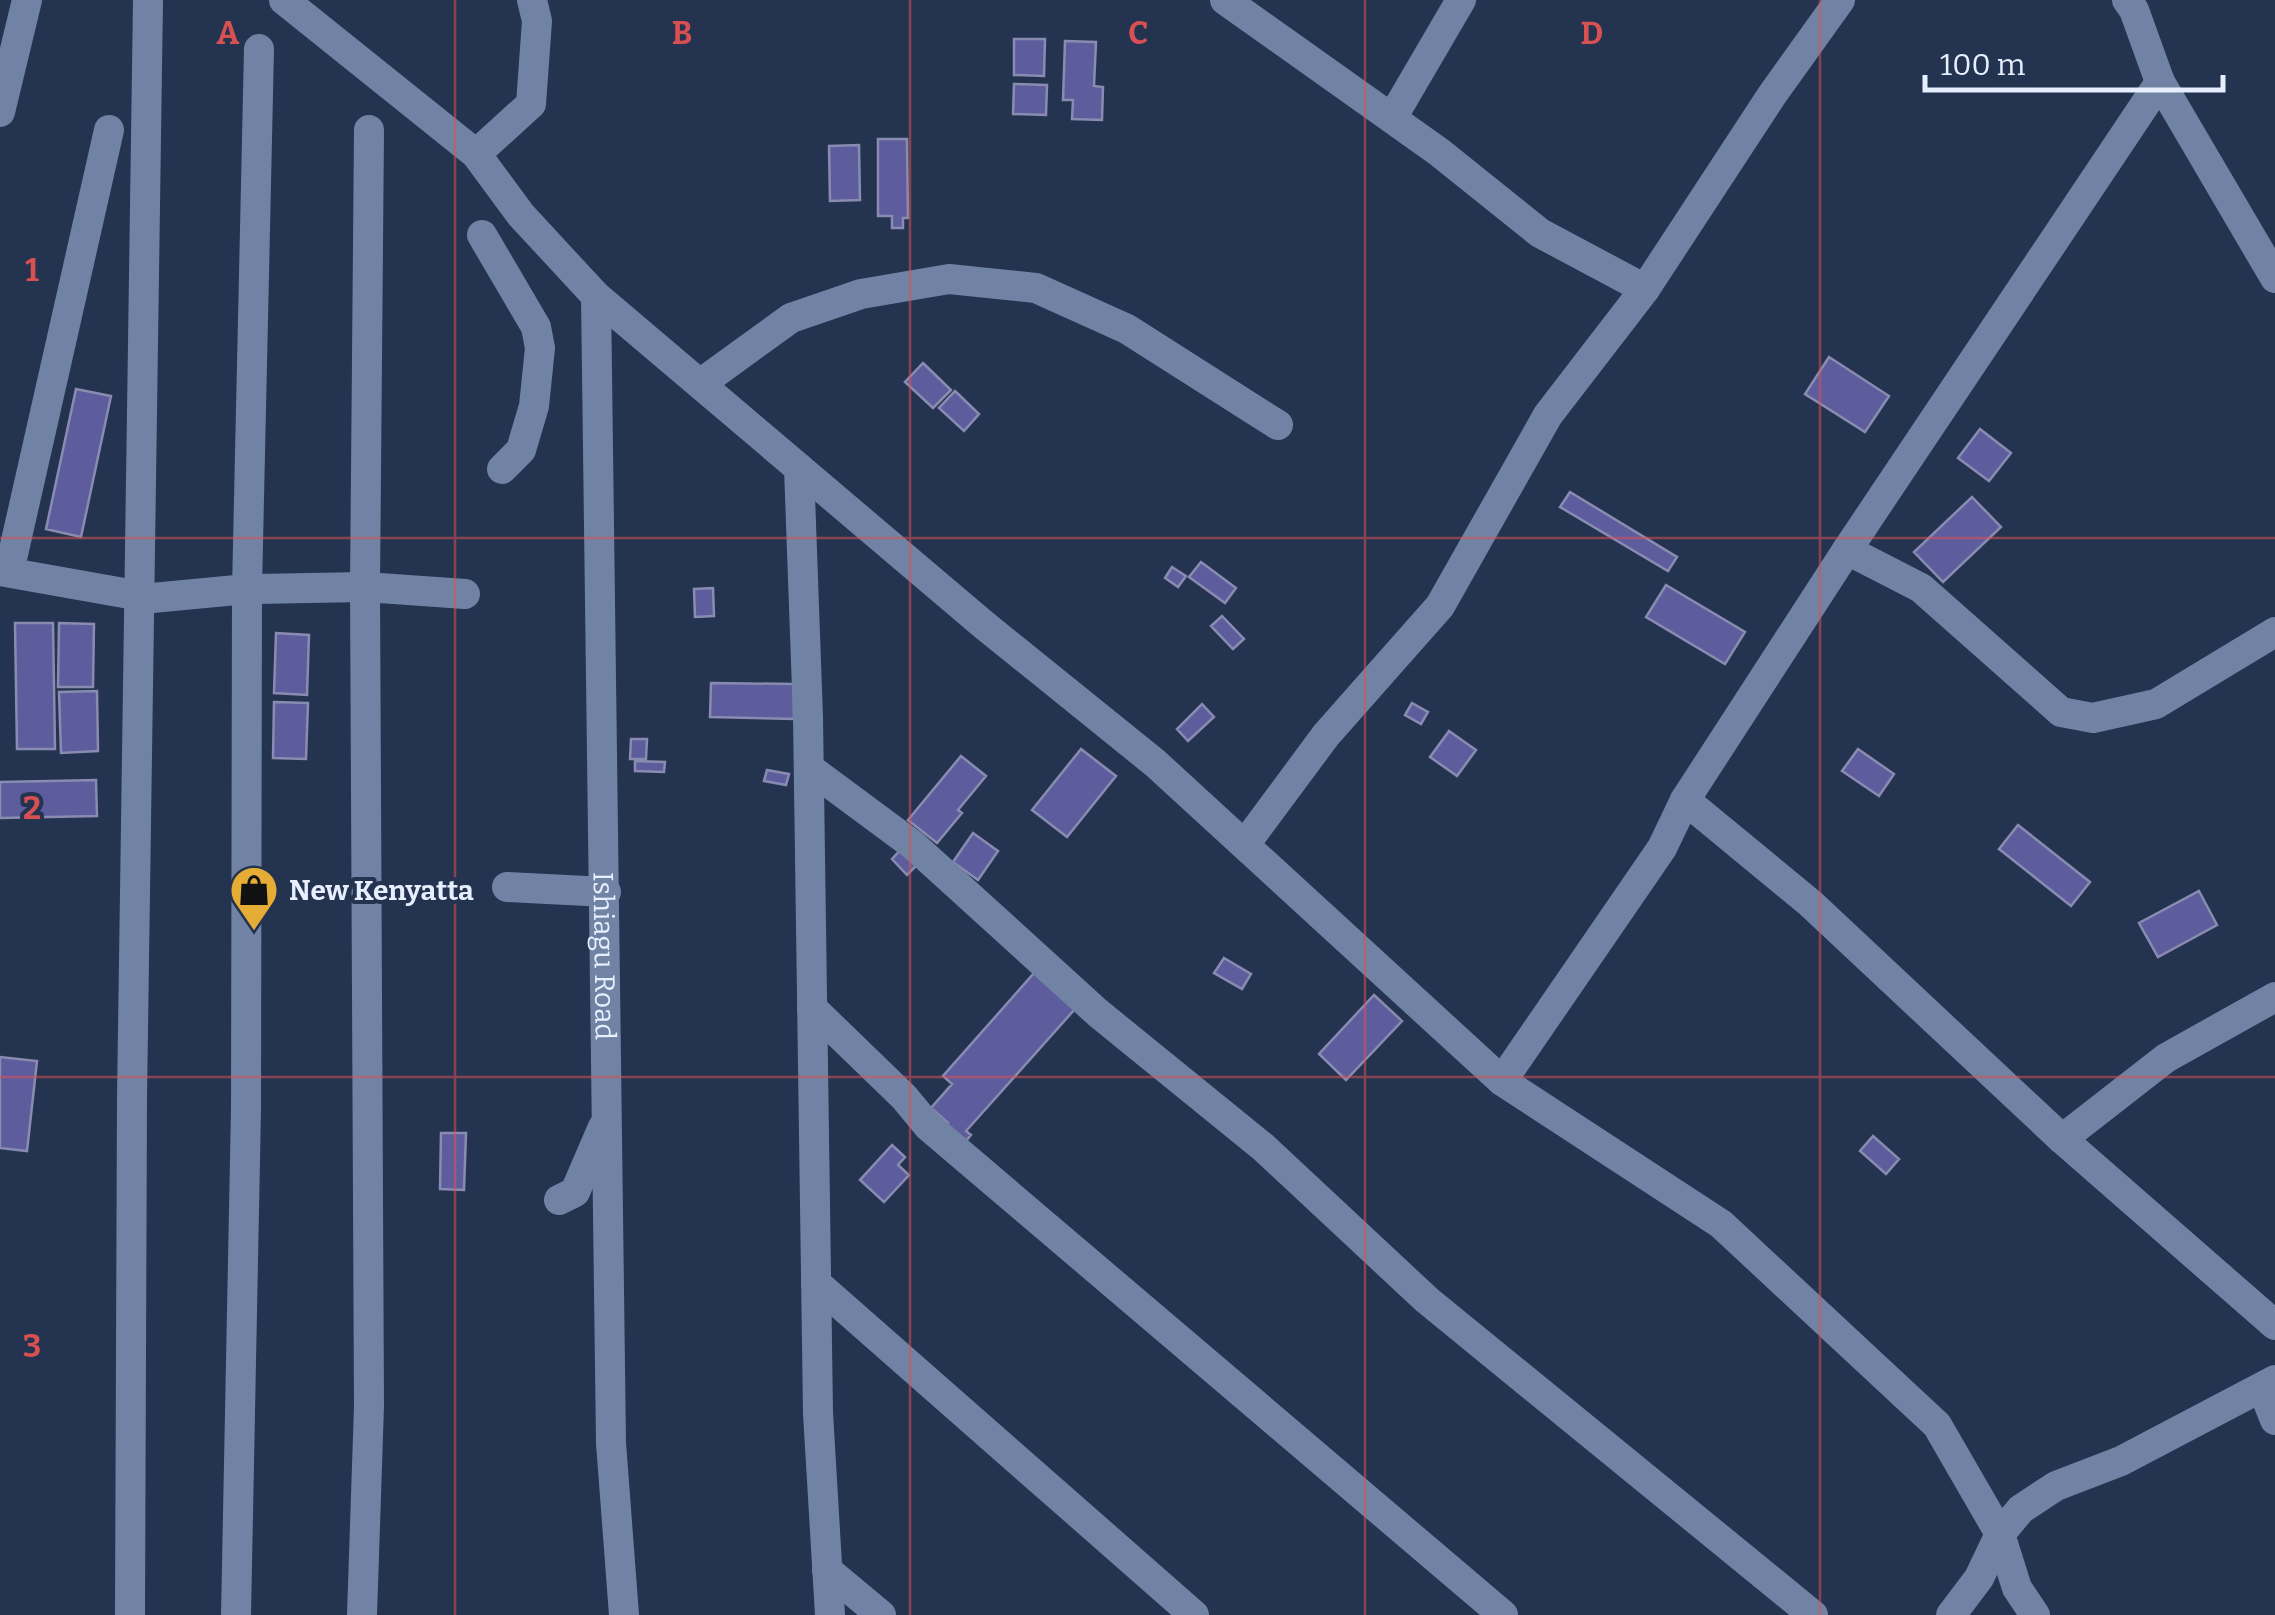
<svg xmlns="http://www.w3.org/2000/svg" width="2275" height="1615" viewBox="0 0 2275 1615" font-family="Bitter,serif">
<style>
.building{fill:#5d5d9e;stroke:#898bb0;stroke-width:2.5}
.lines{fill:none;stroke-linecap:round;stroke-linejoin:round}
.minor{stroke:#7183a4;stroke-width:30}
.grid{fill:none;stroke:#d95053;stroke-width:2.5;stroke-opacity:0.55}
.labels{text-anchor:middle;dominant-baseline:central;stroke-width:8;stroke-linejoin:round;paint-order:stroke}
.poi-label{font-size:28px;font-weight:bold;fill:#e7effe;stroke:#24334f;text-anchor:start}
.street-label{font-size:28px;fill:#e7effe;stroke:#24334f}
.grid-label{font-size:32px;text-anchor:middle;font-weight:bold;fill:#d95053;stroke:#24334f;stroke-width:8;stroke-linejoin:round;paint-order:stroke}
</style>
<rect width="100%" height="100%" fill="#24334f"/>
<path class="building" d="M 1014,39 L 1045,39 L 1044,76 L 1014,75 Z
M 1065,41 L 1096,42 L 1094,86 L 1103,87 L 1102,120 L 1072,119 L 1073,100 L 1063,100 Z
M 1014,84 L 1047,85 L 1046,115 L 1013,114 Z
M 878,139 L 907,139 L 908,218 L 903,218 L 903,228 L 892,228 L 892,216 L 878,216 Z
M 859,145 L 860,200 L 830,201 L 829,146 Z
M 1829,357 L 1889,396 L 1865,432 L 1805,394 Z
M 923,363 L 951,390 L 933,408 L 905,382 Z
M 76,389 L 111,396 L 81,537 L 46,529 Z
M 955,391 L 979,414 L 964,431 L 939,408 Z
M 1980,429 L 2011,453 L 1989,481 L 1958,458 Z
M 1570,492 L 1677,557 L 1668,571 L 1560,507 Z
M 1972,497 L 2001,527 L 1943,582 L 1914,552 Z
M 1201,562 L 1236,588 L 1225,603 L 1189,577 Z
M 1172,567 L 1186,576 L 1178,587 L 1165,578 Z
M 1666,585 L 1745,632 L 1725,664 L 1646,617 Z
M 713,588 L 714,616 L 695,617 L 694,589 Z
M 1222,616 L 1244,639 L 1233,649 L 1211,626 Z
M 15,623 L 53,623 L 55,749 L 17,749 Z
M 59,623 L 94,624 L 93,687 L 58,687 Z
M 276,633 L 309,635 L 307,695 L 274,693 Z
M 711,683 L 794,684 L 794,719 L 710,717 Z
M 97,691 L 98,751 L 61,753 L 59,692 Z
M 274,702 L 308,703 L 306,759 L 273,758 Z
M 1412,703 L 1428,712 L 1421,724 L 1405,715 Z
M 1202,704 L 1214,717 L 1188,741 L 1177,729 Z
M 1449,731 L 1476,750 L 1457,776 L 1430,757 Z
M 631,739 L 647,739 L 646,759 L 630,759 Z
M 1081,749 L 1116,776 L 1067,837 L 1032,810 Z
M 1858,749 L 1894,774 L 1879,796 L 1842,771 Z
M 961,756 L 986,776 L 958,810 L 962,813 L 937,843 L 908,820 Z
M 635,761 L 665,762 L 664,772 L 635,771 Z
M 767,770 L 789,774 L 786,785 L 764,781 Z
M 96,780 L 97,816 L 0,818 L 0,782 Z
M 2018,825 L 2090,882 L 2071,906 L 1999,849 Z
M 973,833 L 998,851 L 978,880 L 953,862 Z
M 903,847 L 919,863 L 907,875 L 892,859 Z
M 2199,891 L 2217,925 L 2158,957 L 2139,923 Z
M 1224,958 L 1251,974 L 1242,989 L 1214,973 Z
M 1034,973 L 1075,1009 L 966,1131 L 971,1135 L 960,1148 L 942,1131 L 948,1123 L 931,1108 L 952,1084 L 943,1076 Z
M 1374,995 L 1402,1021 L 1346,1080 L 1319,1054 Z
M 0,1057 L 37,1061 L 27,1151 L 0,1148 Z
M 441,1133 L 466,1133 L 464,1190 L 440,1189 Z
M 1873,1136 L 1899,1159 L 1886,1174 L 1860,1151 Z
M 892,1145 L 905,1157 L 898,1165 L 909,1175 L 884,1202 L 860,1180 Z"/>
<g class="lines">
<g class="minor">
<path d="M 284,0 L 476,154 L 521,215 L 596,296 L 984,625 L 1155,763 L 1502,1081 L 1721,1224 L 1937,1425 L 2000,1534 L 2017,1588 L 2035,1615"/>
<path d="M 1225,0 L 1439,152 L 1540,233 L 1645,289"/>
<path d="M 2127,0 L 2134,10 L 2160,82 L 2275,278"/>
<path d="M 0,112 L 27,0"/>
<path d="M 1392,118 L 1461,0"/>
<path d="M 476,154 L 531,104 L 537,21 L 532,0"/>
<path d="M 482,235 L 536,327 L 540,348 L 534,406 L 521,450 L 502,469"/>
<path id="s1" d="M 596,296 L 611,1443 L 624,1615"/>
<path d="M 700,384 L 791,318 L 861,294 L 949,279 L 1036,288 L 1127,329 L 1278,425"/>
<path d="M 799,468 L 808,717 L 818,1413 L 830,1615"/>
<path d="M 1847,550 L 1921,588 L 2061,712 L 2093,718 L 2156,704 L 2275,632"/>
<path d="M 0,571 L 152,598 L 247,589 L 365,587 L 465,594"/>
<path d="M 9,572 L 109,130"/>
<path d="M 809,768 L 913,845 L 1098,1013 L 1263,1147 L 1427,1300 L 1813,1615"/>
<path d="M 1685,800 L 1810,903 L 2062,1139 L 2275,1325"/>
<path d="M 1246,843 L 1326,735 L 1440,606 L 1548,415 L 1645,289 L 1772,95 L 1840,0"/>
<path d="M 507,887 L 606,892"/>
<path d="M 812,1008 L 904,1097 L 928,1126 L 1503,1615"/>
<path d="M 1502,1081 L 1662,848 L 1685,800 L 1847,550 L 2160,82"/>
<path d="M 2062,1139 L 2166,1058 L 2275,997"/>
<path d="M 559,1200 L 575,1192 L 603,1127"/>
<path d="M 816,1283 L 1194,1615"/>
<path d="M 2263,1390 L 2275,1420"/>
<path d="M 827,1570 L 881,1615"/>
<path d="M 130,1615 L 132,1098 L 148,0"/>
<path d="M 236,1615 L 246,1109 L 247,589 L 259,49"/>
<path d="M 362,1615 L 369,1406 L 365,587 L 369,130"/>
<path d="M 1951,1615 L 1979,1578 L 2000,1534 L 2021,1509 L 2056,1486 L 2121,1461 L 2275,1380"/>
</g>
</g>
<path class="grid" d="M 455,0 L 455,1615M 910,0 L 910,1615M 1365,0 L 1365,1615M 1820,0 L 1820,1615M 0,538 L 2275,538M 0,1077 L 2275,1077"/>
<defs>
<g id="shop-pin" transform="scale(2.5)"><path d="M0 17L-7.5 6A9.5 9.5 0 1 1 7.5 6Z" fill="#e5ad35" stroke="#24334f"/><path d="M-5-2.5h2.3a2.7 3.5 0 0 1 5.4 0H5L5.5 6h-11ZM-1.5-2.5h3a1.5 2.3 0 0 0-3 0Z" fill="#111"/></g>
</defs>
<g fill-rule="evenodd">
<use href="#shop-pin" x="254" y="890"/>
</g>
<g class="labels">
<g class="poi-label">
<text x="289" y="890">New Kenyatta</text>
</g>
<g class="street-label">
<text stroke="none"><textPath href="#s1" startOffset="660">Ishiagu Road</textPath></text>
</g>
</g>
<g class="grid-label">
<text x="228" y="44">A</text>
<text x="682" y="44">B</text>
<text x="1138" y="44">C</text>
<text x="1592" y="44">D</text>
<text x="32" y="281">1</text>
<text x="32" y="819">2</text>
<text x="32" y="1357">3</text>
</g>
<path d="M1925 75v15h298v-15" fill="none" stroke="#e7effe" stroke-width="5"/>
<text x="1940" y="75" font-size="30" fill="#e7effe" stroke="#24334f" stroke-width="8" paint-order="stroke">100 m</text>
</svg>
